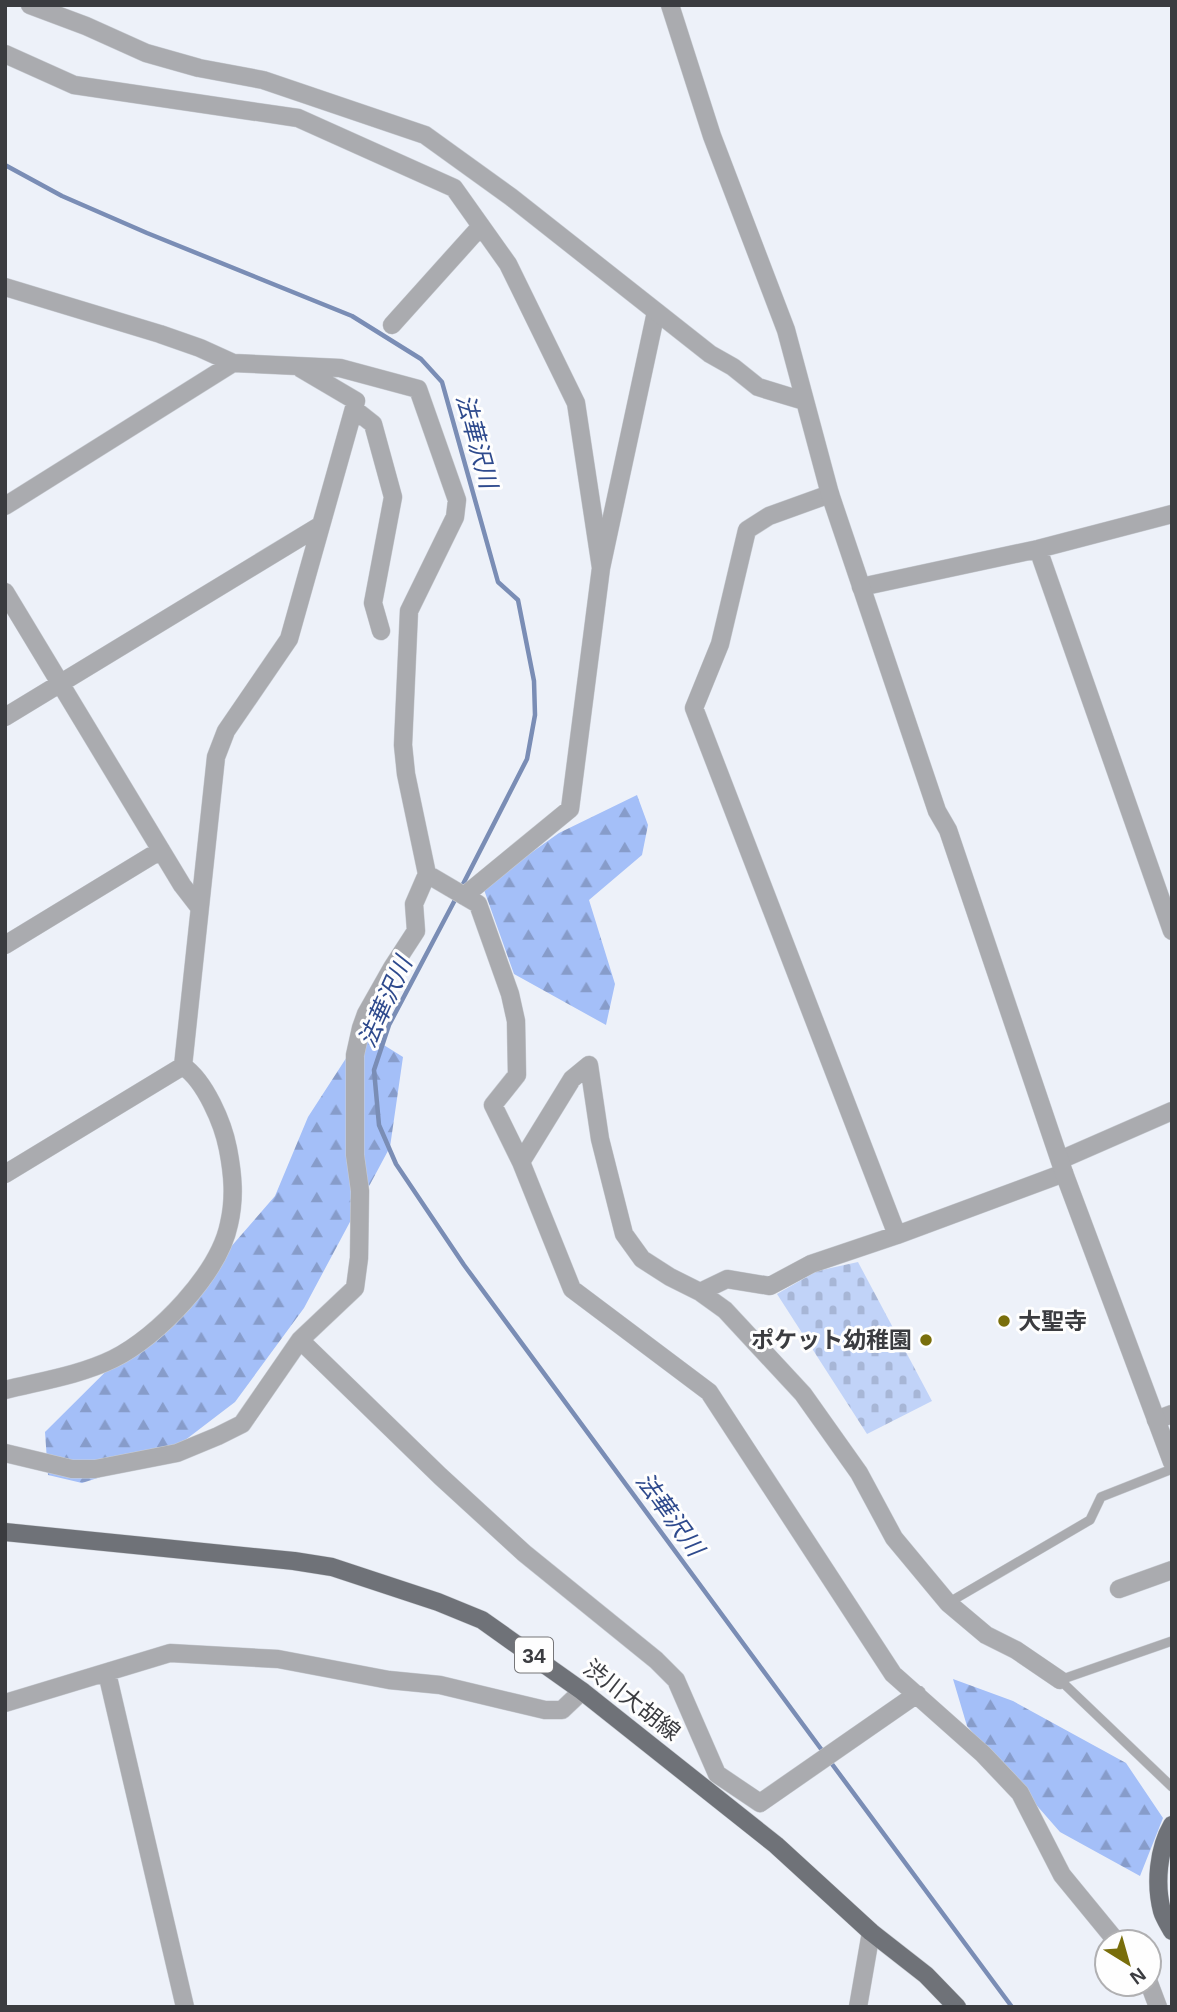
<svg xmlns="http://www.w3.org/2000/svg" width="1177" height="2012" viewBox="0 0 1177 2012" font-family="Helvetica,'Noto Sans JP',sans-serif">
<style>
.forest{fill:url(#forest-firs)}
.cemetery{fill:url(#cemetery-stones)}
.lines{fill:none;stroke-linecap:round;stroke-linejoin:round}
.stream{stroke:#7a8db5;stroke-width:4.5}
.service-casing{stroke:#c9cdd4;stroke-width:10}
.minor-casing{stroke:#c9cdd4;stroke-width:19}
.tertiary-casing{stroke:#c9cdd4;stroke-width:19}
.primary-casing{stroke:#c9cdd4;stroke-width:19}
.service{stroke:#aaabaf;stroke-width:9}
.minor{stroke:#aaabaf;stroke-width:18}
.tertiary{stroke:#aaabaf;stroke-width:18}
.primary{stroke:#6f7278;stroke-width:18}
.poi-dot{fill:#796e0b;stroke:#fefefe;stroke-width:2.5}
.labels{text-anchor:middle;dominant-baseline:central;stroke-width:6;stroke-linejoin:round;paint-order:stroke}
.shield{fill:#fefefe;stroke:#767679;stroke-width:2}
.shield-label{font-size:21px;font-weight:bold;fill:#3b3c40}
.poi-label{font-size:23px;font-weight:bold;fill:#3b3c40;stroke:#fefefe;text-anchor:start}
.street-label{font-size:23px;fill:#3b3c40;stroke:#fefefe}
.water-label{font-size:24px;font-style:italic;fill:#2e4a8d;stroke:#fefefe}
</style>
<defs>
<pattern id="forest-firs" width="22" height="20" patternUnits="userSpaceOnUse" patternTransform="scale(1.75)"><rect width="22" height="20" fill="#a4bff8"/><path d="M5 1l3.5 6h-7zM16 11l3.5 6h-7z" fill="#879cca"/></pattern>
<pattern id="cemetery-stones" width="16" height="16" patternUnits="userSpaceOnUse" patternTransform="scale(1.75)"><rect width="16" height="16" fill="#c1d3f8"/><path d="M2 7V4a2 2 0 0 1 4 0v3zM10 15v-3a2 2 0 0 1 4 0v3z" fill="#a7b6d6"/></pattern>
</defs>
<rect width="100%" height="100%" fill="#edf1f9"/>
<path class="forest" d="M 637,795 L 648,825 L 642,855 L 589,900 L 615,984 L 606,1025 L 514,974 L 483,887 L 559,833 Z
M 363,1032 L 403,1057 L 390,1147 L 304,1308 L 235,1402 L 163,1457 L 82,1483 L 48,1475 L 45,1432 L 229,1249 L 275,1196 L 308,1117 Z
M 953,1679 L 1013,1701 L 1126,1763 L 1163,1818 L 1140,1876 L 1060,1832 L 967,1726 Z"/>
<path class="cemetery" d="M 858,1262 L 932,1401 L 867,1434 L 777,1294 L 817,1271 Z"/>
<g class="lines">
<path class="stream" d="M 5,165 L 62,196 L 147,233 L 352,316 L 421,359 L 442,382 L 498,582 L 518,600 L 534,681 L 535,715 L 527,759 L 460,890
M 456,898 L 389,1025 L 374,1070 L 379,1125 L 396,1164 L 464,1265 L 824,1753
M 829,1760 L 1012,2007"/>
<g class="service-casing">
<path id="service" d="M 948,1603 L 1090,1520 L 1101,1497 L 1172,1469
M 1172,1641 L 1060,1680 L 1172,1787"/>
</g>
<g class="minor-casing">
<path id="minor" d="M 5,54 L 74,85 L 298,118 L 454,188 L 508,264 L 576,403 L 601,568
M 5,287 L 160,334 L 200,348 L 233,363 L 340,368 L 418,389 L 457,500 L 455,517 L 409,611 L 403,745 L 406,774 L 427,874 L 414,904 L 416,931 L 392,968 L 366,1014 L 361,1028 L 355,1055 L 355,1155 L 360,1191 L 359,1258 L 355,1288 L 300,1340 L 242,1424 L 218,1436 L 177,1453 L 95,1469 L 72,1469 L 5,1453
M 392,325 L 481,226
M 354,409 L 373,424 L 393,497 L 373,603 L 381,631
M 830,494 L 769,516 L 747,530 L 720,644 L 694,708 L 897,1235
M 5,506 L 233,363
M 1038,549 L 1172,931
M 861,587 L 1038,549 L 1172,514
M 5,592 L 182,885 L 199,907
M 5,717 L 321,525
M 427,874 L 478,904 L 510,994 L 516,1021 L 517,1075 L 493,1105 L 521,1162 L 572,1289 L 709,1392 L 893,1674 L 983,1754 L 1020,1793 L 1062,1875 L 1117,1942
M 464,896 L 570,809 L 601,568 L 656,312
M 5,945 L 161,850
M 183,1066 L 216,757 L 226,731 L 289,639 L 356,401 L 300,368
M 1060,1160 L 1172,1111
M 521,1162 L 572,1079 L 589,1065 L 600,1139 L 624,1234 L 642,1259 L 670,1277 L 700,1292 L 725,1310 L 803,1394 L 859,1473 L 894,1538 L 948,1603 L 986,1635 L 1016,1650 L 1060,1680
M 5,1174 L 183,1066
M 700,1292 L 727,1279 L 770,1286 L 811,1264 L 897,1235 L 1064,1173
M 300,1340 L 440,1476 L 524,1553 L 656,1660 L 676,1680 L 717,1774 L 760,1803 L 917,1694
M 5,1390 C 41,1381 80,1375 113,1359 C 158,1337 219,1273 229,1224 C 235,1198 233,1175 228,1149 C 223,1123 205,1081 183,1066
M 1156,1420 L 1172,1414
M 1119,1589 L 1172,1570
M 107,1673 L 185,2007
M 5,1703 L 170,1653 L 278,1659 L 389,1680 L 440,1685 L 545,1710 L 562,1710 L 582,1691
M 1149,1983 L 1158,2007"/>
</g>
<g class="tertiary-casing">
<path id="tertiary" d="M 30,5 L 86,26 L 146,53 L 199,68 L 263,80 L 425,135 L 511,197 L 710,354 L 733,367 L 758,387 L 804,401
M 670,5 L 712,136 L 786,330 L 830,494 L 937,811 L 948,830 L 1064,1173 L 1172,1462
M 858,2007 L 871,1932"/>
</g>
<g class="primary-casing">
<path id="primary" d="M 5,1532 L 294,1561 L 332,1567 L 438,1602 L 482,1620 L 582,1691 L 776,1845 L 871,1932 L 926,1975 L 957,2007
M 1172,1825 C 1158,1849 1155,1884 1162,1911 C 1164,1918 1169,1925 1172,1931"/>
</g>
<use href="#service" class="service"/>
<use href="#minor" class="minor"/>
<use href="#tertiary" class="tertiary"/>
<use href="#primary" class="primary"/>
</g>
<g class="poi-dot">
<circle cx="1004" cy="1321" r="7"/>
<circle cx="926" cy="1340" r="7"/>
</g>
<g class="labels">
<rect class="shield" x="515" y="1637.5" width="38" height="35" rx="5"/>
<g class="shield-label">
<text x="534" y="1655">34</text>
</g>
<g class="poi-label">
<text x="1018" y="1321">大聖寺</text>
<text x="912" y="1340" text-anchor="end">ポケット幼稚園</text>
</g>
<g class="street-label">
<text transform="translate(632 1700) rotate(38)">渋川大胡線</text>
</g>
<g class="water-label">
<text transform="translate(477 441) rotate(75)">法華沢川</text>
<text transform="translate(385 1002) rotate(-66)">法華沢川</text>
<text transform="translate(670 1514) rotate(54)">法華沢川</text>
</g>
</g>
<rect width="1177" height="2012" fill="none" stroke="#3b3c40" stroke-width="14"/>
<g transform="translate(1128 1963) rotate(143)"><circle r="33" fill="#fefefe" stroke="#b0b0b2" stroke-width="2"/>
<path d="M0-5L12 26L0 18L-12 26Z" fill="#796e0b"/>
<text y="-10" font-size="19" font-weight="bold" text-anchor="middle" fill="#3b3c40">N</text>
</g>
</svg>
